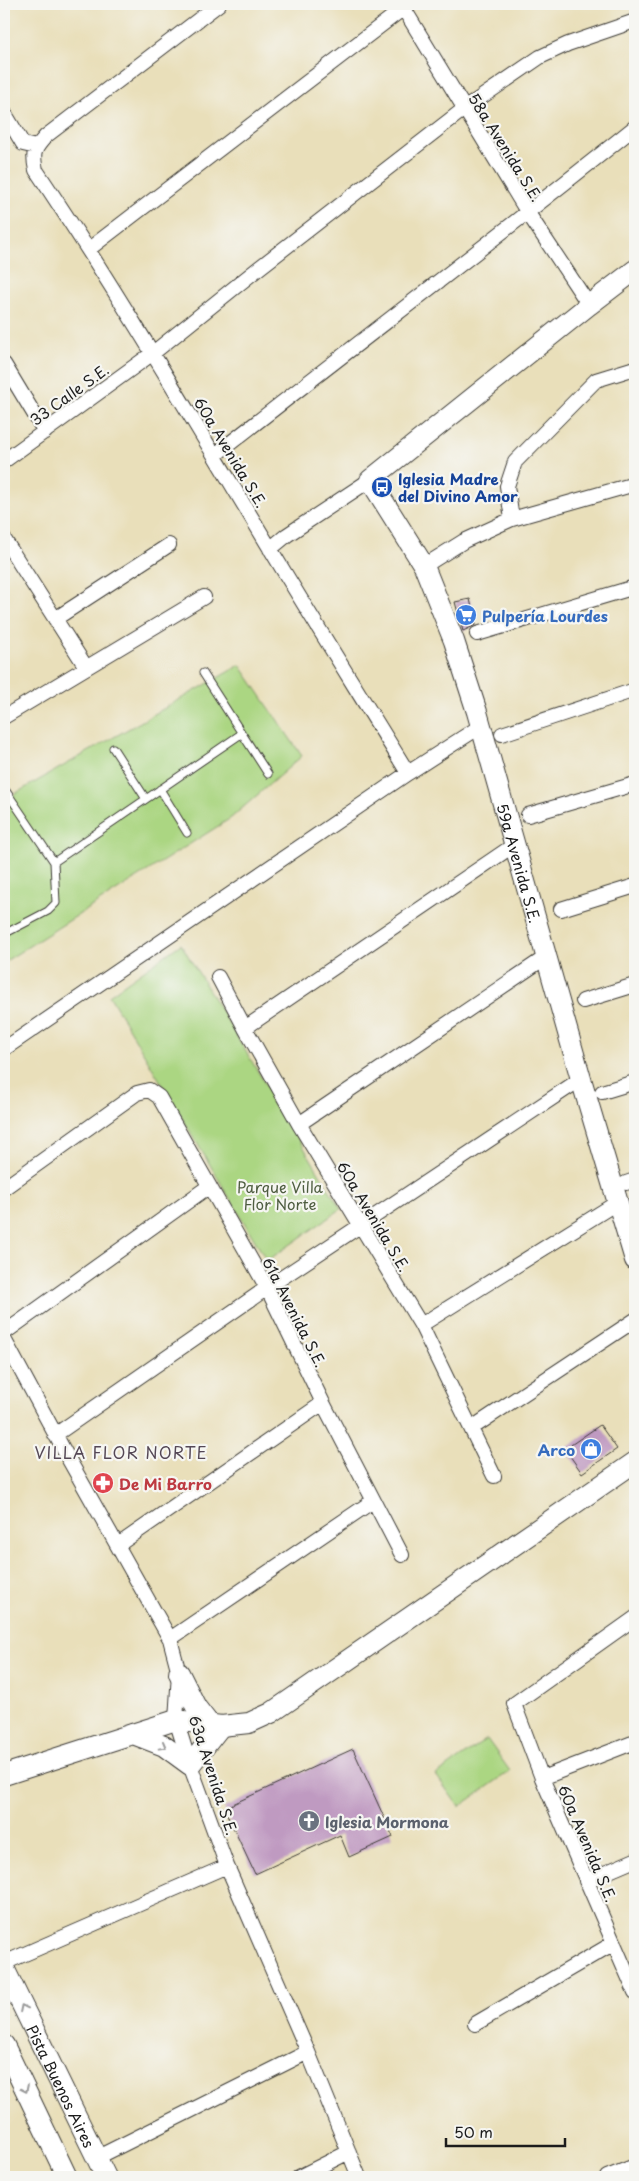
<svg xmlns="http://www.w3.org/2000/svg" width="639" height="2181" viewBox="0 0 639 2181" font-family="'Playpen Sans',sans-serif">
<style>
.green{fill:#abd682;stroke:#64794f}
.building{fill:#bf9ac1}
.lines{fill:none;stroke-linecap:round;stroke-linejoin:round}
.lane-casing{stroke:#3b3934;stroke-width:9}
.street-casing{stroke:#3b3934;stroke-width:16}
.secondary-casing{stroke:#3b3934;stroke-width:22}
.lane{stroke:#fff;stroke-width:7}
.street{stroke:#fff;stroke-width:14}
.secondary{stroke:#fff;stroke-width:20}
.oneway{stroke:#999}
.labels{text-anchor:middle;dominant-baseline:central;stroke-width:4.5;stroke-linejoin:round;paint-order:stroke}
.street-label{font-size:15px;fill:#1c1c1c;stroke:#f6f6f2}
.transit-label{font-size:15px;font-weight:bold;fill:#164399;stroke:#f6f6f2;text-anchor:start}
.shop-label{font-size:15px;font-weight:bold;fill:#366cbe;stroke:#f6f6f2;text-anchor:start}
.park-label{font-size:15px;fill:#4e5d40;stroke:#f6f6f2}
.health-label{font-size:15px;font-weight:bold;fill:#be3a42;stroke:#f6f6f2;text-anchor:start}
.worship-label{font-size:15px;font-weight:bold;fill:#5b616d;stroke:#f6f6f2;text-anchor:start}
.neighbourhood-label{font-size:16px;letter-spacing:1px;fill:#554856;stroke:#f6f6f2}
</style>
<rect width="100%" height="100%" fill="#f6f6f2"/>
<filter id="ink" filterUnits="userSpaceOnUse"><feTurbulence type="fractalNoise" baseFrequency=".02" numOctaves="2"/><feDisplacementMap in="SourceGraphic" scale="10" xChannelSelector="R" yChannelSelector="G"/><feConvolveMatrix kernelMatrix="1 2 1 2 8 2 1 2 1" color-interpolation-filters="sRGB"/></filter>
<filter id="wash" filterUnits="userSpaceOnUse"><feTurbulence type="fractalNoise" baseFrequency=".0096" numOctaves="4" result="noise"/><feDisplacementMap in="SourceGraphic" scale="20" xChannelSelector="R" yChannelSelector="G"/><feGaussianBlur stdDeviation="1.12" result="paint"/><feColorMatrix in="noise" values="0 0 0 0 0 0 0 0 0 0 0 0 0 0 0 0 0 1.4 0 .05"/><feComposite in="paint" operator="in"/></filter>
<g filter="url(#wash)">
<rect width="100%" height="100%" fill="#e9dfba"/>
<path class="green" d="M 240,665 L 302,756 L 231,818 L 4,962 L 4,800 Z
M 181,944 L 341,1209 L 267,1261 L 109,995 Z
M 487,1739 L 510,1771 L 459,1807 L 436,1775 Z"/>
<g id="blocks">
<path class="building" d="M 470,599 L 476,625 L 463,631 L 455,602 Z
M 600,1425 L 617,1449 L 582,1473 L 565,1449 Z
M 353,1749 L 393,1837 L 349,1857 L 340,1835 L 255,1874 L 224,1808 Z"/>
</g>
</g>
<g filter="url(#ink)">
<use href="#blocks" fill-opacity="0" stroke="#3b3934" stroke-width="1"/>
<g class="lines">
<g class="lane-casing">
<path id="lane" d="M 203,673 L 268,774
M 113,748 L 146,799
M 160,789 L 187,833
M 54,862 L 241,734
M 4,934 L 48,911 L 56,903 L 54,862 L 6,791"/>
</g>
<g class="street-casing">
<path id="street" d="M 219,4 L 46,136 C 34,149 32,153 36,170 C 119,294 194,422 271,550 C 316,625 362,698 408,773
M 401,4 L 528,213 L 589,305
M 4,112 L 23,144 L 36,147
M 89,249 L 409,4
M 4,364 L 45,432
M 215,455 C 355,345 497,238 635,127
M 4,461 L 153,353 L 259,268 L 464,109 L 540,57 L 568,44 L 635,21
M 512,519 L 507,486 L 515,462 L 596,380 L 635,368
M 4,539 L 86,667
M 270,549 L 287,535 L 370,480
M 424,566 L 464,541 L 512,519 L 635,484
M 55,619 L 169,545
M 477,634 L 635,587
M 4,717 L 204,597
M 502,734 L 635,690
M 528,815 L 635,784
M 561,909 L 635,886
M 218,977 L 245,1028 L 299,1124 L 421,1325 L 494,1476
M 583,1001 L 635,985
M 245,1028 L 514,845
M 4,1049 L 408,773 L 481,726
M 602,1092 L 635,1082
M 299,1124 L 546,957
M 626,1183 L 635,1180
M 4,1188 L 137,1093 L 149,1090 L 159,1097 L 267,1288 L 323,1403 L 402,1555
M 421,1325 L 618,1202
M 4,1333 L 208,1187
M 4,1339 L 68,1458 L 170,1639 L 179,1673 L 176,1720 L 190,1765 L 227,1866 L 308,2052 L 359,2177
M 472,1428 L 635,1320
M 55,1435 L 277,1281 L 581,1079
M 118,1545 L 323,1403
M 635,1618 L 514,1704 L 542,1778 L 635,1992
M 170,1639 L 373,1501
M 542,1778 L 635,1742
M 586,1881 L 635,1860
M 4,1963 L 227,1866
M 475,2024 L 614,1943
M 96,2158 L 308,2052
M 299,2177 L 349,2152
M 607,2177 L 635,2166"/>
</g>
<g class="secondary-casing">
<g id="secondary">
<path id="s1" d="M 635,270 L 589,305 L 370,480 L 424,566 L 454,641 L 477,712 L 581,1079 L 635,1260"/>
<path d="M 179,1673 L 196,1707 L 210,1725"/>
<path d="M 133,1734 L 164,1746 L 190,1765 L 221,1726"/>
<path d="M 4,1775 L 176,1720 L 221,1726 L 249,1723 L 271,1713 L 635,1462"/>
<path id="s2" d="M 4,1968 L 106,2177"/>
<path d="M 4,2045 L 67,2177"/>
</g>
</g>
<use href="#lane" class="lane"/>
<use href="#street" class="street"/>
<use href="#secondary" class="secondary"/>
</g>
<defs><path id="oneway-chevron" d="M-2-3.5L2.5 0L-2 3.5" fill="none" stroke-width="1.6" stroke-linecap="round" stroke-linejoin="round" transform="scale(1.25)"/></defs>
<g class="oneway">
<use href="#oneway-chevron" transform="translate(163 1746) rotate(29)"/>
<use href="#oneway-chevron" transform="translate(23 2008) rotate(-116)"/>
<use href="#oneway-chevron" transform="translate(25 2089) rotate(64)"/>
</g>
</g>
<defs>
<g id="bus-disc" transform="scale(1.125)"><circle r="9.5" fill="#1a4fb4" stroke="#f6f6f2"/><path d="M-5-6H5V4H4V6H2V4H-2V6H-4V4H-5ZM-3.5-4V0h7V-4ZM-3.5 1.2v1.5H-2V1.2ZM2 1.2v1.5H3.5V1.2Z" fill="#fff"/></g>
<g id="supermarket-disc" transform="scale(1.125)"><circle r="9.5" fill="#3f7fe0" stroke="#f6f6f2"/><path d="M-6-5.5h2.5l.6 2H6L4.5 2H-2.5L-4.4-4H-6ZM-1.5 3.2a1.3 1.3 0 1 0 .1 0ZM3 3.2a1.3 1.3 0 1 0 .1 0Z" fill="#fff"/></g>
<g id="shop-disc" transform="scale(1.125)"><circle r="9.5" fill="#3f7fe0" stroke="#f6f6f2"/><path d="M-5-2.5h2.3a2.7 3.5 0 0 1 5.4 0H5L5.5 6h-11ZM-1.5-2.5h3a1.5 2.3 0 0 0-3 0Z" fill="#fff"/></g>
<g id="pharmacy-disc" transform="scale(1.125)"><circle r="9.5" fill="#e0444e" stroke="#f6f6f2"/><path d="M-2-6h4v4h4v4h-4v4h-4v-4h-4v-4h4Z" fill="#fff"/></g>
<g id="church-disc" transform="scale(1.125)"><circle r="9.5" fill="#6b7280" stroke="#f6f6f2"/><path d="M-1.2-6h2.4v3.5h3.3v2.4h-3.3V6h-2.4V-.1h-3.3v-2.4h3.3Z" fill="#fff"/></g>
</defs>
<g fill-rule="evenodd">
<use href="#bus-disc" x="382" y="487"/>
<use href="#supermarket-disc" x="466" y="615"/>
<use href="#shop-disc" x="591" y="1449"/>
<use href="#pharmacy-disc" x="103" y="1483"/>
<use href="#church-disc" x="309" y="1821"/>
</g>
<g class="labels">
<g class="street-label">
<text transform="translate(506 147) rotate(58)">58a Avenida S.E.</text>
<text transform="translate(69 394) rotate(-36)">33 Calle S.E.</text>
<text transform="translate(231 452) rotate(59)">60a Avenida S.E.</text>
<text stroke="none"><textPath href="#s1" startOffset="752">59a Avenida S.E.</textPath></text>
<text transform="translate(374 1216) rotate(59)">60a Avenida S.E.</text>
<text transform="translate(295 1312) rotate(63)">61a Avenida S.E.</text>
<text transform="translate(214 1775) rotate(72)">63a Avenida S.E.</text>
<text transform="translate(588 1843) rotate(67)">60a Avenida S.E.</text>
<text stroke="none"><textPath href="#s2" startOffset="131">Pista Buenos Aires</textPath></text>
</g>
<g class="transit-label">
<text x="398" y="478">Iglesia Madre<tspan x="398" dy="17">del Divino Amor</tspan></text>
</g>
<g class="shop-label">
<text x="482" y="615">Pulpería Lourdes</text>
<text x="575" y="1449" text-anchor="end">Arco</text>
</g>
<g class="park-label">
<text x="280" y="1186">Parque Villa<tspan x="280" dy="17">Flor Norte</tspan></text>
</g>
<g class="health-label">
<text x="119" y="1483">De Mi Barro</text>
</g>
<g class="worship-label">
<text x="325" y="1821">Iglesia Mormona</text>
</g>
<g class="neighbourhood-label">
<text x="121" y="1452">VILLA FLOR NORTE</text>
</g>
</g>
<rect width="639" height="2181" fill="none" stroke="#f6f6f2" stroke-width="20"/>
<path d="M446 2138v8h119v-8" fill="none" stroke="#1c1c1c" stroke-width="2.5"/>
<text x="454" y="2138" font-size="15" fill="#1c1c1c" stroke="#f6f6f2" stroke-width="4" paint-order="stroke">50 m</text>
</svg>
